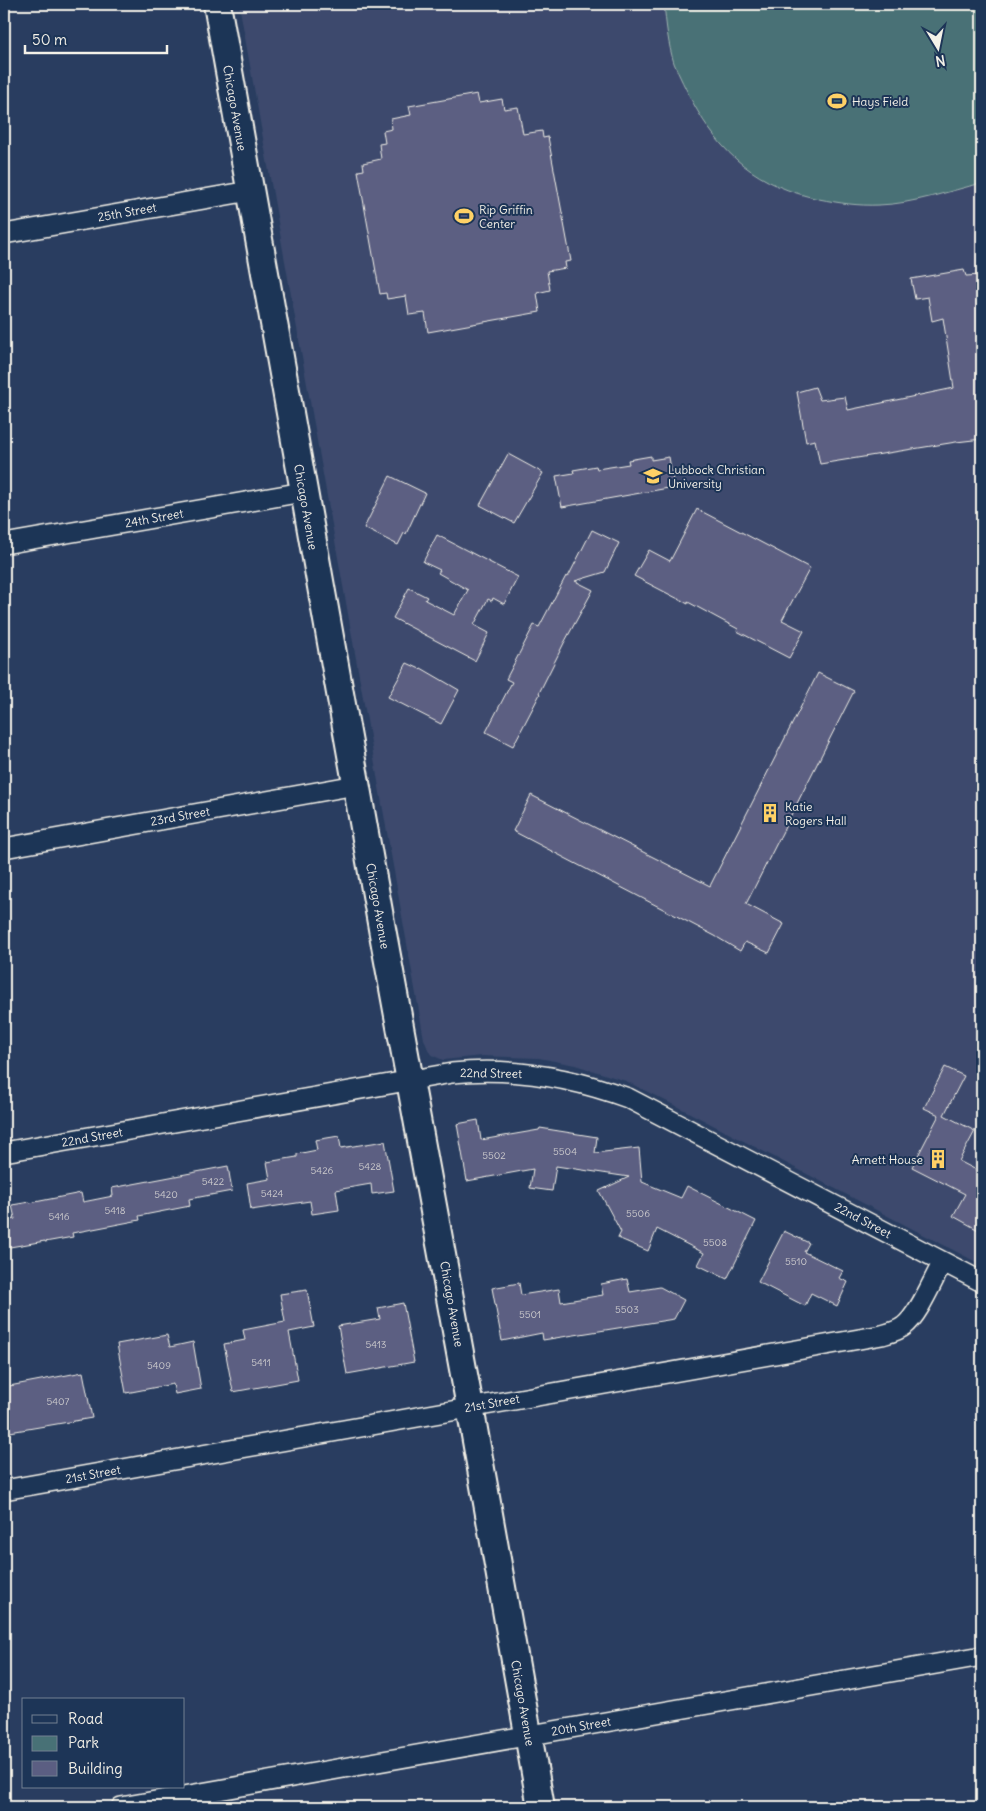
<svg xmlns="http://www.w3.org/2000/svg" width="986" height="1811" viewBox="0 0 986 1811" font-family="Delius,sans-serif">
<style>
.built{fill:#3c4a6d}
.green{fill:#487176;stroke:#9eb1af}
.building{fill:#5b5e82;stroke:#f4f1e8}
.lines{fill:none;stroke-linecap:round;stroke-linejoin:round}
.street-casing{stroke:#f4f1e8;stroke-width:22}
.secondary-casing{stroke:#f4f1e8;stroke-width:30}
.street{stroke:#1d3557;stroke-width:19}
.secondary{stroke:#1d3557;stroke-width:26}
.labels{text-anchor:middle;dominant-baseline:central;stroke-width:4;stroke-linejoin:round;paint-order:stroke}
.number-label{font-size:10px;fill:#ceccce}
.poi-label{font-size:12px;fill:#f4f1e8;stroke:#1d3557;text-anchor:start}
.street-label{font-size:12px;fill:#f4f1e8;stroke:#1d3557}
</style>
<rect width="100%" height="100%" fill="#293d60"/>
<filter id="ink" filterUnits="userSpaceOnUse"><feTurbulence type="fractalNoise" baseFrequency=".02" numOctaves="2"/><feDisplacementMap in="SourceGraphic" scale="10" xChannelSelector="R" yChannelSelector="G"/><feConvolveMatrix kernelMatrix="1 2 1 2 8 2 1 2 1" color-interpolation-filters="sRGB"/></filter>
<g filter="url(#ink)">
<path class="built" d="M 239,4 L 982,4 L 982,1265 L 686,1111 L 626,1081 L 575,1065 L 539,1058 L 482,1056 L 443,1060 L 434,1056 L 429,1052 L 424,1039 Z"/>
<path class="green" d="M 664,4 L 982,4 L 982,183 C 949,191 913,204 879,205 C 858,206 839,203 819,199 C 758,186 721,155 692,101 C 686,89 679,76 674,63 C 668,44 666,23 664,4 Z"/>
<path class="building" d="M 477,94 L 479,103 L 502,99 L 504,109 L 518,107 L 523,134 L 542,131 L 543,138 L 548,137 L 571,261 L 565,262 L 566,268 L 547,271 L 550,290 L 537,293 L 540,312 L 428,332 L 425,313 L 409,315 L 406,296 L 387,299 L 386,293 L 380,294 L 358,171 L 364,170 L 363,163 L 381,159 L 379,144 L 385,143 L 383,131 L 392,129 L 391,119 L 411,115 L 409,106 Z
M 964,270 L 966,276 L 982,275 L 982,439 L 956,442 L 820,464 L 815,440 L 806,442 L 797,392 L 815,387 L 820,400 L 845,397 L 848,410 L 954,388 L 943,318 L 932,321 L 928,297 L 915,299 L 911,279 Z
M 508,454 L 543,473 L 514,523 L 480,505 Z
M 651,456 L 651,460 L 669,457 L 674,487 L 562,507 L 556,476 L 574,473 L 573,470 L 596,466 L 597,469 L 629,464 L 628,460 Z
M 390,476 L 425,493 L 406,534 L 404,533 L 398,545 L 364,528 Z
M 697,509 L 810,568 L 782,620 L 804,631 L 789,658 L 737,631 L 738,629 L 688,602 L 688,604 L 634,576 L 649,550 L 670,561 Z
M 592,530 L 619,543 L 605,572 L 575,581 L 593,590 L 564,643 L 539,693 L 540,694 L 513,746 L 486,732 L 512,682 L 506,679 L 534,625 L 539,627 L 566,576 L 568,577 Z
M 437,535 L 518,577 L 504,604 L 493,598 L 492,601 L 488,599 L 474,625 L 489,633 L 475,661 L 393,618 L 409,588 L 427,597 L 425,600 L 454,615 L 468,590 L 438,573 L 440,570 L 423,562 Z
M 407,663 L 420,669 L 421,668 L 459,690 L 441,724 L 388,697 Z
M 818,673 L 854,691 L 746,904 L 784,924 L 769,953 L 745,942 L 740,951 L 715,936 L 513,831 L 531,795 L 710,886 Z
M 945,1067 L 964,1076 L 944,1115 L 975,1131 L 959,1161 L 982,1173 L 982,1232 L 953,1216 L 965,1194 L 912,1167 L 939,1115 L 924,1108 Z
M 478,1120 L 481,1140 L 539,1130 L 540,1128 L 597,1137 L 595,1153 L 639,1148 L 642,1182 L 681,1198 L 687,1186 L 756,1221 L 727,1279 L 698,1265 L 704,1253 L 657,1229 L 648,1251 L 618,1238 L 621,1232 L 599,1191 L 629,1177 L 556,1166 L 552,1191 L 530,1188 L 533,1169 L 467,1181 L 457,1124 Z
M 339,1136 L 341,1148 L 385,1141 L 394,1191 L 372,1194 L 371,1184 L 336,1190 L 339,1210 L 312,1214 L 310,1201 L 251,1210 L 247,1183 L 270,1179 L 267,1162 L 297,1157 L 297,1154 L 317,1150 L 315,1140 Z
M 228,1166 L 232,1191 L 189,1199 L 190,1206 L 139,1216 L 140,1220 L 72,1233 L 73,1237 L 45,1242 L 45,1241 L 4,1248 L 4,1221 L 15,1219 L 12,1205 L 30,1202 L 30,1203 L 81,1193 L 83,1202 L 113,1196 L 112,1188 Z
M 784,1231 L 809,1243 L 804,1252 L 843,1271 L 839,1278 L 848,1282 L 837,1306 L 811,1293 L 805,1306 L 758,1282 Z
M 627,1279 L 630,1292 L 660,1287 L 684,1300 L 674,1319 L 543,1340 L 542,1333 L 502,1341 L 492,1288 L 519,1283 L 521,1295 L 559,1289 L 561,1302 L 603,1295 L 601,1284 Z
M 307,1290 L 314,1327 L 289,1332 L 298,1380 L 233,1392 L 224,1344 L 245,1340 L 243,1330 L 285,1322 L 280,1294 Z
M 403,1303 L 414,1362 L 347,1374 L 338,1326 L 380,1319 L 378,1308 Z
M 167,1335 L 170,1347 L 193,1342 L 201,1389 L 175,1394 L 173,1384 L 126,1393 L 117,1344 Z
M 83,1372 L 92,1418 L 4,1433 L 4,1387 Z"/>
<g class="lines">
<g class="street-casing">
<path id="street" d="M 4,234 L 250,191
M 4,544 L 303,492
M 4,848 L 356,785
M 4,1152 L 452,1073 C 513,1067 571,1077 628,1098 L 982,1282
M 4,1490 L 882,1335 C 889,1333 898,1331 904,1326 C 919,1315 933,1279 943,1262
M 121,1807 L 982,1656"/>
</g>
<g class="secondary-casing">
<path id="secondary" d="M 217,4 L 383,934 L 470,1407 L 541,1807"/>
</g>
<use href="#street" class="street"/>
<use href="#secondary" class="secondary"/>
</g>
</g>
<defs>
<g id="stadium-bare" transform="scale(1.5)"><path d="M0-5a6.5 5 0 1 0 0 10a6.5 5 0 1 0 0-10ZM-3.5-1.8h7v3.6h-7Z" fill="#ffd166" stroke="#1d3557" stroke-width="2.5" paint-order="stroke"/></g>
<g id="university-bare" transform="scale(1.5)"><path d="M0-5L7-2L0 1L-7-2ZM-4 1L0 2.5L4 1V4Q0 6-4 4Z" fill="#ffd166" stroke="#1d3557" stroke-width="2.5" paint-order="stroke"/></g>
<g id="building-bare" transform="scale(1.5)"><path d="M-4-6H4V6H1V3H-1V6H-4ZM-2.5-4.3h1.7v1.8h-1.7ZM.8-4.3h1.7v1.8H.8ZM-2.5-1h1.7V.8h-1.7ZM.8-1h1.7V.8H.8Z" fill="#ffd166" stroke="#1d3557" stroke-width="2.5" paint-order="stroke"/></g>
</defs>
<g fill-rule="evenodd">
<use href="#stadium-bare" x="837" y="101"/>
<use href="#stadium-bare" x="464" y="216"/>
<use href="#university-bare" x="653" y="476"/>
<use href="#building-bare" x="770" y="813"/>
<use href="#building-bare" x="938" y="1159"/>
</g>
<g class="labels">
<g class="number-label">
<text x="565" y="1151">5504</text>
<text x="494" y="1155">5502</text>
<text x="370" y="1166">5428</text>
<text x="322" y="1170">5426</text>
<text x="213" y="1181">5422</text>
<text x="272" y="1193">5424</text>
<text x="166" y="1194">5420</text>
<text x="115" y="1210">5418</text>
<text x="638" y="1213">5506</text>
<text x="59" y="1216">5416</text>
<text x="715" y="1242">5508</text>
<text x="796" y="1261">5510</text>
<text x="627" y="1309">5503</text>
<text x="530" y="1314">5501</text>
<text x="376" y="1344">5413</text>
<text x="261" y="1362">5411</text>
<text x="159" y="1365">5409</text>
<text x="58" y="1401">5407</text>
</g>
<g class="poi-label">
<text x="852" y="101">Hays Field</text>
<text x="479" y="209">Rip Griffin<tspan x="479" dy="14">Center</tspan></text>
<text x="668" y="469">Lubbock Christian<tspan x="668" dy="14">University</tspan></text>
<text x="785" y="806">Katie<tspan x="785" dy="14">Rogers Hall</tspan></text>
<text x="923" y="1159" text-anchor="end">Arnett House</text>
</g>
<g class="street-label">
<text transform="translate(235 108) rotate(80)">Chicago Avenue</text>
<text transform="translate(127 212) rotate(-10)">25th Street</text>
<text transform="translate(306 507) rotate(80)">Chicago Avenue</text>
<text transform="translate(154 518) rotate(-10)">24th Street</text>
<text transform="translate(180 816) rotate(-10)">23rd Street</text>
<text transform="translate(378 906) rotate(80)">Chicago Avenue</text>
<text transform="translate(491 1073) rotate(1)">22nd Street</text>
<text transform="translate(92 1137) rotate(-10)">22nd Street</text>
<text transform="translate(863 1220) rotate(28)">22nd Street</text>
<text transform="translate(452 1304) rotate(80)">Chicago Avenue</text>
<text transform="translate(492 1403) rotate(-10)">21st Street</text>
<text transform="translate(93 1474) rotate(-10)">21st Street</text>
<text transform="translate(523 1703) rotate(80)">Chicago Avenue</text>
<text transform="translate(581 1726) rotate(-10)">20th Street</text>
</g>
</g>
<rect width="986" height="1811" fill="none" stroke="#1d3557" stroke-width="20"/>
<rect x="10" y="10" width="966" height="1791" fill="none" stroke="#f4f1e8" stroke-width="2" filter="url(#ink)"/>
<rect x="22" y="1698" width="162" height="90" fill="#1d3557" stroke="#738091"/>
<rect x="32" y="1715" width="25" height="8" fill="#1d3557" stroke="#738091"/>
<text x="68" y="1724" font-size="15" fill="#f4f1e8">Road</text>
<rect x="32" y="1736" width="25" height="15" fill="#487176" stroke="#738091"/>
<text x="68" y="1748" font-size="15" fill="#f4f1e8">Park</text>
<rect x="32" y="1761" width="25" height="15" fill="#5b5e82" stroke="#738091"/>
<text x="68" y="1774" font-size="15" fill="#f4f1e8">Building</text>
<g transform="translate(938 48) rotate(170)" stroke="#1d3557" stroke-width="4" paint-order="stroke">
<path d="M0-4L9 19L0 12L-9 19Z" fill="#f4f1e8"/>
<text y="-8" font-size="14" font-weight="bold" text-anchor="middle" fill="#f4f1e8">N</text>
</g>
<path d="M25 45v8h142v-8" fill="none" stroke="#f4f1e8" stroke-width="2.5"/>
<text x="32" y="45" font-size="15" fill="#f4f1e8" stroke="#1d3557" stroke-width="4" paint-order="stroke">50 m</text>
</svg>
